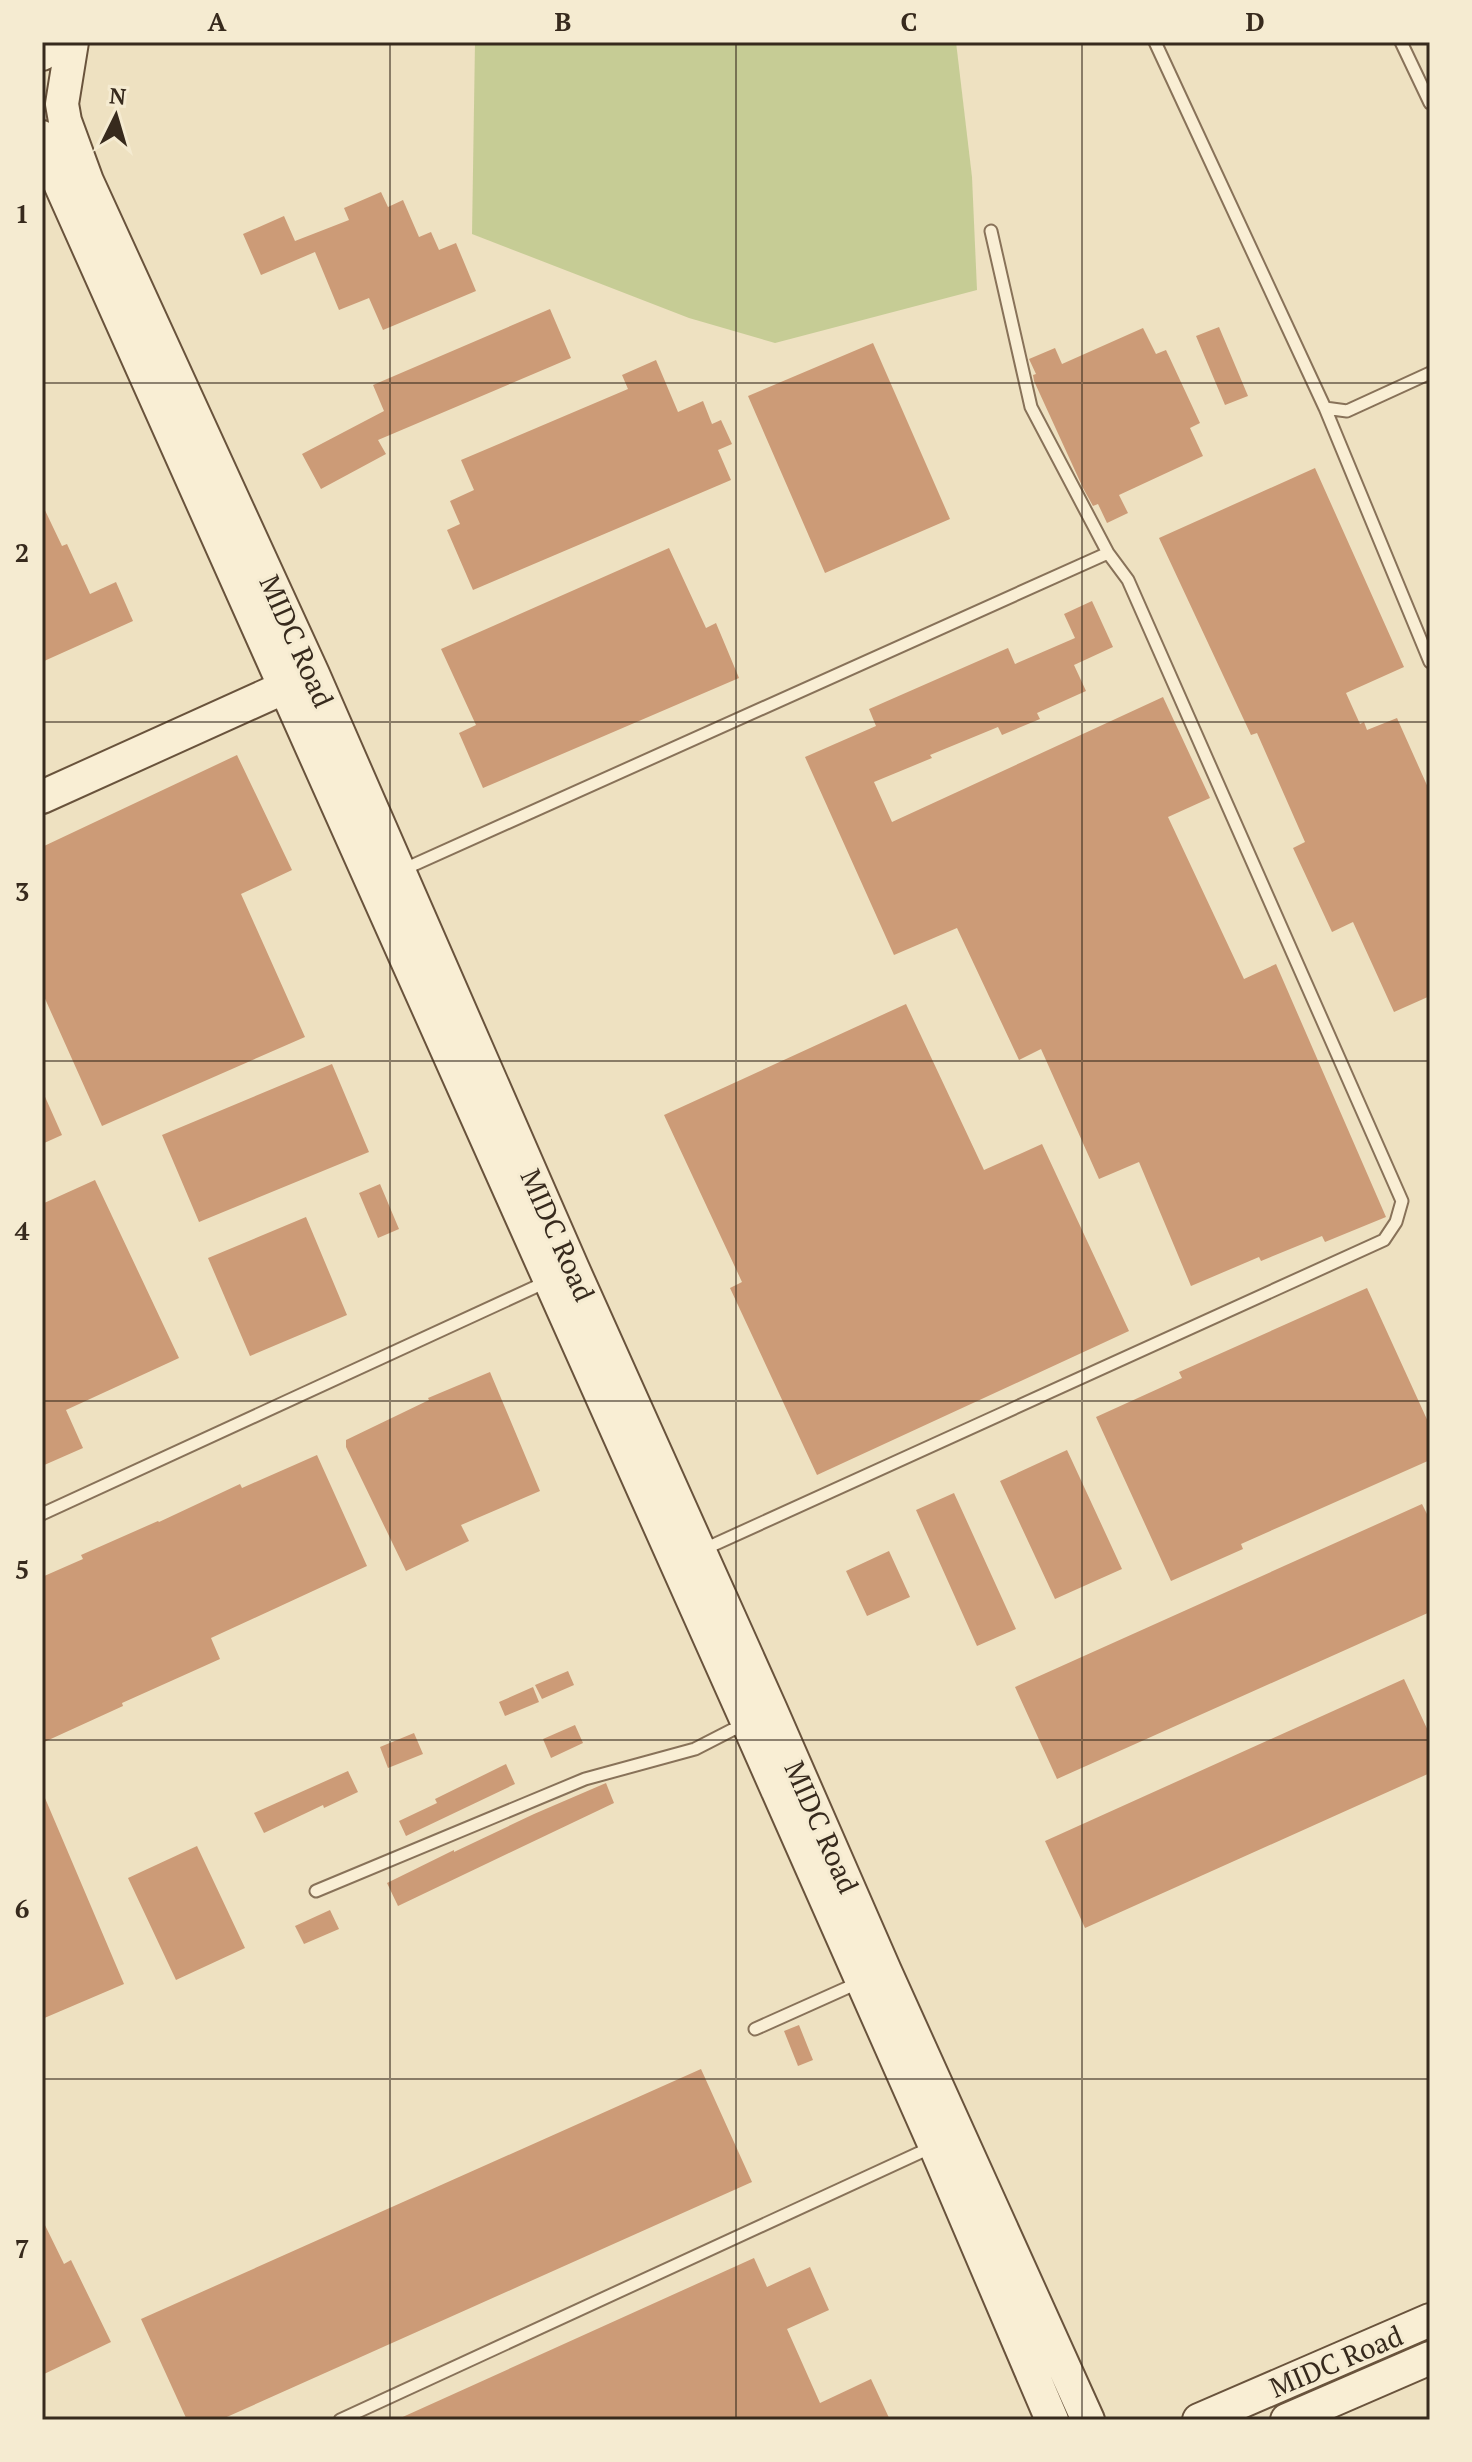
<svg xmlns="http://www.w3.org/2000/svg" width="1472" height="2462" viewBox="0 0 1472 2462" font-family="'PT Serif',serif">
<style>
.green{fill:#c6cc95}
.building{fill:#cc9b77}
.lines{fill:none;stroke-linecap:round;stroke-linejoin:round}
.lane-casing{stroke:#887259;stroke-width:15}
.secondary-casing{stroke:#69533c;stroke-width:36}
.lane{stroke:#f9eed4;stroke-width:11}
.secondary{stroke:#f9eed4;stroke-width:32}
.grid{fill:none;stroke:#372a1d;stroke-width:2;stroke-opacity:0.55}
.labels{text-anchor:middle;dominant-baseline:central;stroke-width:6;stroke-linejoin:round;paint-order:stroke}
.street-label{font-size:28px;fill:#372a1d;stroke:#f5ebd1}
.neatline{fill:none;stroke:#372a1d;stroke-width:3}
.grid-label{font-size:26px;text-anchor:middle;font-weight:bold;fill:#372a1d}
</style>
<rect width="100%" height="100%" fill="#eee1c1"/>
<path class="green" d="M 475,42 L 956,42 L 972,177 L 977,290 L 775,343 L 689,318 L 472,234 Z"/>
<path class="building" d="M 381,192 L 388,207 L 403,200 L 419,237 L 431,232 L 439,250 L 456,243 L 476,291 L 383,330 L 369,298 L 339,310 L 315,252 L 261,275 L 243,234 L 284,216 L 295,241 L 349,220 L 344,208 Z
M 550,309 L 571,358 L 378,440 L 386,454 L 321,489 L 302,454 L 384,411 L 373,385 Z
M 1219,327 L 1248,396 L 1225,405 L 1196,336 Z
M 1143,328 L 1156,354 L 1166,350 L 1200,423 L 1190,428 L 1203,456 L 1119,495 L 1128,513 L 1107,523 L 1098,504 L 1093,506 L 1083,488 L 1034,381 L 1033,375 L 1036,374 L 1029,359 L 1055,348 L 1062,364 Z
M 873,343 L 950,519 L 825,573 L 748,396 Z
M 656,360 L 678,412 L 703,401 L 712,424 L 721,420 L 732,444 L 718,450 L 731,480 L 473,590 L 447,530 L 460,524 L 450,501 L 474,490 L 461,460 L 628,389 L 622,375 Z
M 1315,468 L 1404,667 L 1346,693 L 1360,724 L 1364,722 L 1367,730 L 1397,718 L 1430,792 L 1430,996 L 1394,1012 L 1353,922 L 1332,932 L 1293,848 L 1305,842 L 1257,733 L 1251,735 L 1159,538 Z
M 42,504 L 62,546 L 67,544 L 90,594 L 116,582 L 133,621 L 42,662 Z
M 669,548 L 706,628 L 716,623 L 739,678 L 483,788 L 459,733 L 476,725 L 441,649 Z
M 1092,601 L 1113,647 L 1074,665 L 1086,691 L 1037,713 L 1040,719 L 1002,735 L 998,727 L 930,755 L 932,758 L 874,782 L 892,822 L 1163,697 L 1210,798 L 1168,817 L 1244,979 L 1276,964 L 1386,1217 L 1325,1242 L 1322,1236 L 1261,1261 L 1259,1257 L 1191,1286 L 1139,1162 L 1099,1179 L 1041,1049 L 1019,1060 L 957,928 L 894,955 L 805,757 L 876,726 L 869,709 L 1008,648 L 1015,664 L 1075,638 L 1064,614 Z
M 237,755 L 292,870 L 241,894 L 305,1037 L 102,1126 L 42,992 L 42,847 Z
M 906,1004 L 984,1170 L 1042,1144 L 1129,1331 L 817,1475 L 730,1288 L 742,1282 L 664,1115 Z
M 332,1064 L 369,1152 L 199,1222 L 162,1135 Z
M 42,1090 L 62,1135 L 42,1144 Z
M 95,1180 L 179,1358 L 66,1410 L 83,1448 L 42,1466 L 42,1204 Z
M 380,1184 L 399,1229 L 378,1238 L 359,1193 Z
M 306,1217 L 347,1315 L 250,1356 L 208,1258 Z
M 1367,1288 L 1430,1426 L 1430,1460 L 1241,1544 L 1243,1549 L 1171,1581 L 1096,1417 L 1182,1378 L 1179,1372 Z
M 490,1372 L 540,1491 L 461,1525 L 469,1541 L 406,1571 L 346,1447 L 346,1440 L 429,1400 L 428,1398 Z
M 1067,1450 L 1122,1569 L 1055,1599 L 1000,1481 Z
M 317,1455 L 367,1566 L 211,1638 L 220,1659 L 122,1703 L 123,1706 L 42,1743 L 42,1577 L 83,1559 L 81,1555 L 158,1521 L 159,1522 L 240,1484 L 242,1488 Z
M 954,1493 L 1016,1629 L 977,1646 L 916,1510 Z
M 1422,1504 L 1430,1520 L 1430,1612 L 1057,1779 L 1015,1687 Z
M 889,1551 L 910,1597 L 867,1616 L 846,1571 Z
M 568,1671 L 574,1685 L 542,1699 L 535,1685 Z
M 1404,1679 L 1430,1735 L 1430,1773 L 1085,1928 L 1045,1841 Z
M 533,1687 L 539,1702 L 505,1716 L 499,1702 Z
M 575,1725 L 583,1743 L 551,1758 L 543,1739 Z
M 414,1733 L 423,1754 L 388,1768 L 380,1747 Z
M 506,1764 L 515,1784 L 406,1836 L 399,1821 L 437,1803 L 435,1799 Z
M 348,1771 L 358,1792 L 324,1808 L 323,1805 L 264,1833 L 254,1813 Z
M 606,1783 L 614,1803 L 398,1906 L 387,1883 L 454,1850 L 454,1852 L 534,1814 Z
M 42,1791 L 124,1984 L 42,2019 Z
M 197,1846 L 245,1948 L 176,1980 L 128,1878 Z
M 330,1910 L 339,1929 L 304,1944 L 295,1926 Z
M 799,2025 L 813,2060 L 798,2066 L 784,2031 Z
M 701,2069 L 752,2182 L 220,2420 L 187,2420 L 141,2319 Z
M 42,2219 L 64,2264 L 71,2260 L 111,2342 L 42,2375 Z
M 754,2258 L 767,2287 L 810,2267 L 829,2310 L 787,2329 L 820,2403 L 871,2379 L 890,2420 L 396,2420 Z"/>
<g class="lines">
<g class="lane-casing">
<path id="lane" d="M 1155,42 L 1325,408 L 1347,411 L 1430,373
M 1401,42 L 1430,103
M 991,231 L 1031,407 L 1108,553
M 1325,408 L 1430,662
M 400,871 L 1108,553 L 1128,580 L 1402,1201 L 1396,1222 L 1384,1240 L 700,1551
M 42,1514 L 546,1282
M 316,1891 L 585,1779 L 695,1749 L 732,1730 L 744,1727
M 755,2029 L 860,1982
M 340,2420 L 932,2147"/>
</g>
<g class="secondary-casing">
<path id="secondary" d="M 72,42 L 62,104 L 65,121 L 87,181 L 313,674 L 573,1269 L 771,1710 L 885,1971 L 1088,2420
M 42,54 L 45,42
M 42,137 L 48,157 L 749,1726 L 935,2146 L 1052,2420
M 42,797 L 303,679
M 1199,2420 L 1430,2320
M 1287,2420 L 1430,2358"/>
</g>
<use href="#lane" class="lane"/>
<use href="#secondary" class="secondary"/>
</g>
<path class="grid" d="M 390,42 L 390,2420M 736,42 L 736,2420M 1082,42 L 1082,2420M 42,383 L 1430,383M 42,722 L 1430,722M 42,1061 L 1430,1061M 42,1401 L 1430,1401M 42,1740 L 1430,1740M 42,2079 L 1430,2079"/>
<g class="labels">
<g class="street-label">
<text transform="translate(297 641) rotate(66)">MIDC Road</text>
<text transform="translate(558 1235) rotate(66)">MIDC Road</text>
<text transform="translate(822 1827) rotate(66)">MIDC Road</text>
<text transform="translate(1336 2361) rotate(-23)">MIDC Road</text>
</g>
</g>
<rect width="1472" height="2462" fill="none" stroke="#f5ebd1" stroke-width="88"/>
<g transform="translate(116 116) rotate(5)" stroke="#f5ebd1" stroke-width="6" paint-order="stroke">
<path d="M0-6L14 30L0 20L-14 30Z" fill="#372a1d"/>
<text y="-12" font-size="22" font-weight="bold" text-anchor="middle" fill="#372a1d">N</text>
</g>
<rect x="44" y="44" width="1384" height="2374" class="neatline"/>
<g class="grid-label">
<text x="217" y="31">A</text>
<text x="563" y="31">B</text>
<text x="909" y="31">C</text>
<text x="1255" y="31">D</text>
<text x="22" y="223">1</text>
<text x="22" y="562">2</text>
<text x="22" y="901">3</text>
<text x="22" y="1240">4</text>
<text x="22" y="1579">5</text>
<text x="22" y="1918">6</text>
<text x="22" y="2258">7</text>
</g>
</svg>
